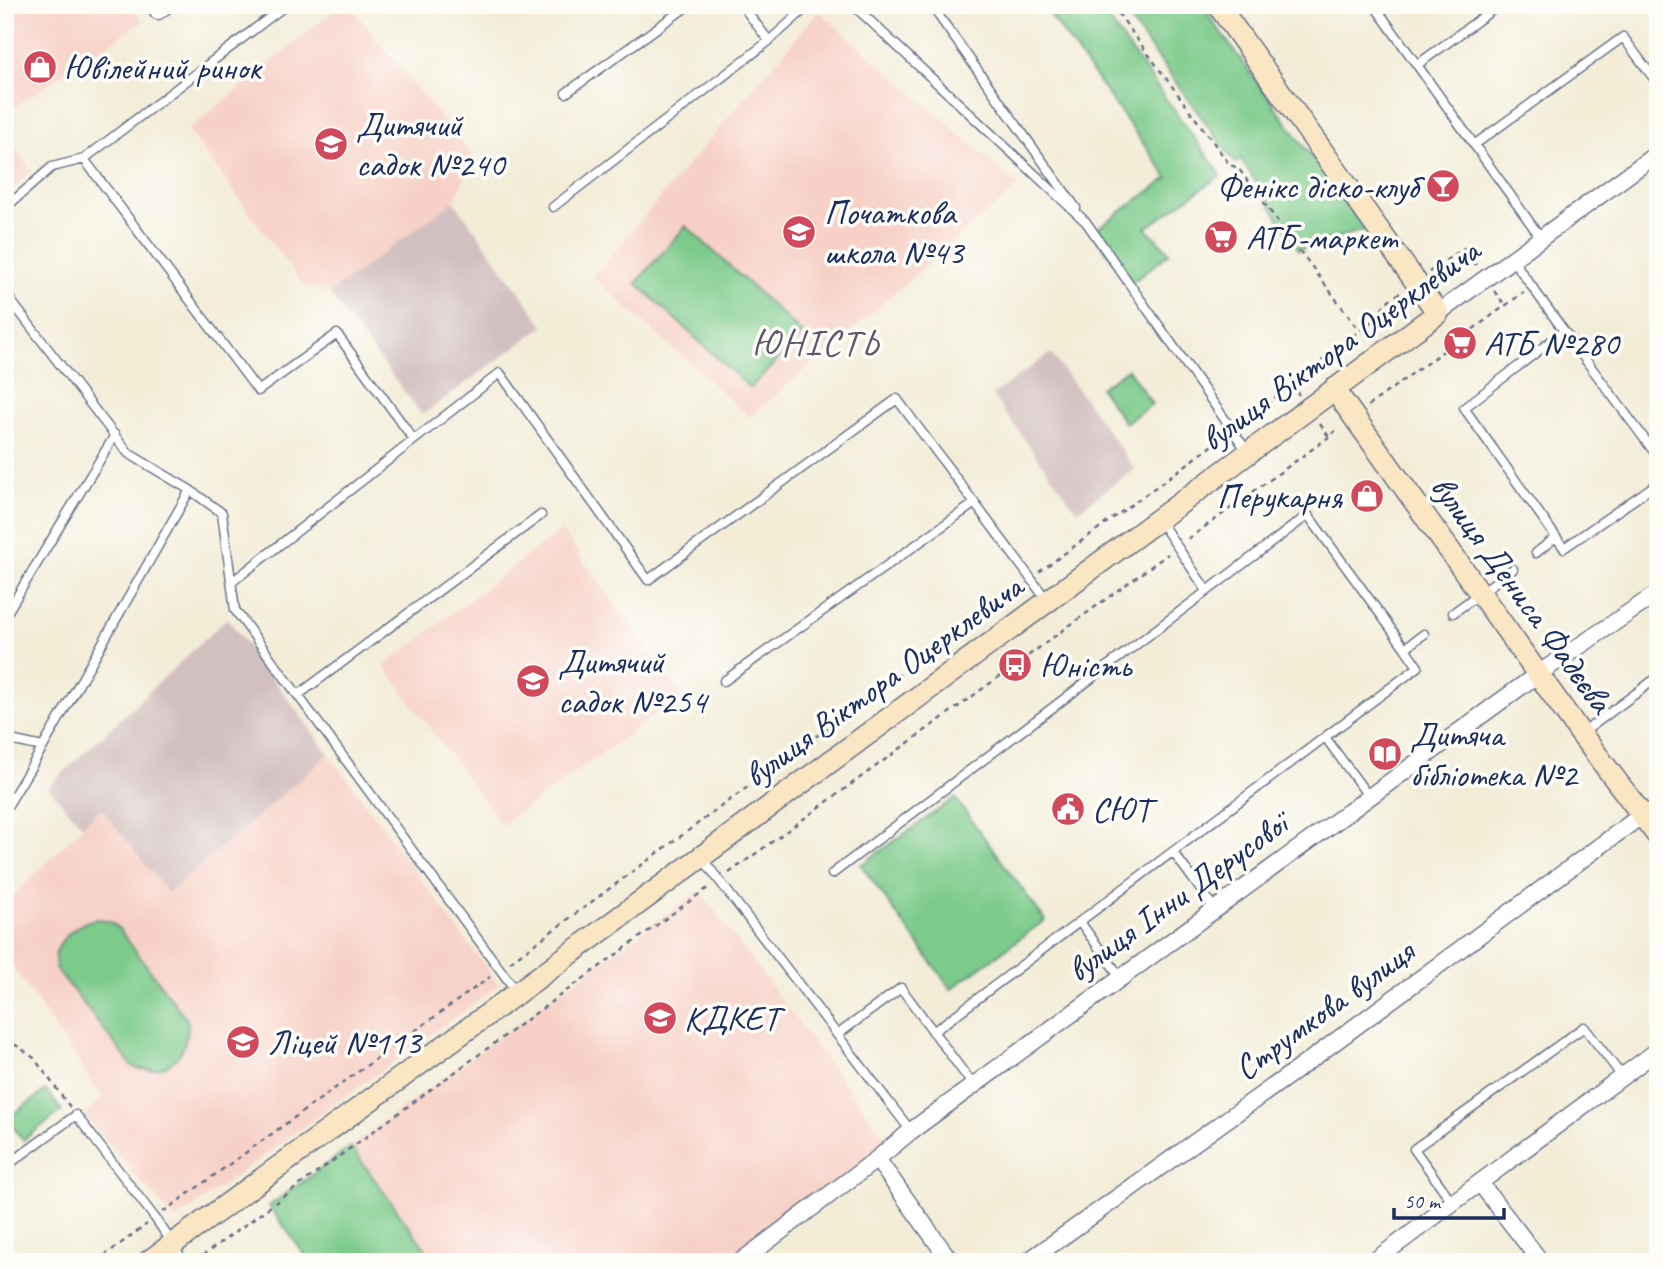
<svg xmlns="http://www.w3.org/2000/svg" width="1663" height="1267" viewBox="0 0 1663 1267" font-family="Caveat,sans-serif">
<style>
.built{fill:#f7d1c7}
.industrial{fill:#d2bfc0}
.green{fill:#7dcb8b;stroke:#4c7d74;stroke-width:2}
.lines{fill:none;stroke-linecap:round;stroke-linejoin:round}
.lane-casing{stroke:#677289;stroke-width:11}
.street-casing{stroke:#677289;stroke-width:19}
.secondary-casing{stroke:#677289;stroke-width:24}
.path{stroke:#677289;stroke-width:2.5;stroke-dasharray:5 5;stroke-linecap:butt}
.lane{stroke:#fff;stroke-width:8}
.street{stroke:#fff;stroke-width:16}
.secondary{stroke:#fbe6c4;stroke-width:21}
.labels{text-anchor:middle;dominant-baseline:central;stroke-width:7;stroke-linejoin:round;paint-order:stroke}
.poi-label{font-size:35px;fill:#1b2f5e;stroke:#fdfcf7;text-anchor:start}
.street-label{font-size:35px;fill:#1b2f5e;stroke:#fdfcf7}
.quarter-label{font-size:38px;letter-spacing:2px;fill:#5e576c;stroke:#fdfcf7}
</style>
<rect width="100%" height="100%" fill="#fdfcf7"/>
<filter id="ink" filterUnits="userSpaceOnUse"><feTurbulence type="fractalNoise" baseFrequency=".0143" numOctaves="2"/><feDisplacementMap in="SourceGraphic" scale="14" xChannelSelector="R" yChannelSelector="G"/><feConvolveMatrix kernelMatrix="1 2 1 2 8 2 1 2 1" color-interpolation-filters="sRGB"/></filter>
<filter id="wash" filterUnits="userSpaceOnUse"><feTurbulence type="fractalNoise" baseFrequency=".00686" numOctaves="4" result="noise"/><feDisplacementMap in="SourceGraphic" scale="28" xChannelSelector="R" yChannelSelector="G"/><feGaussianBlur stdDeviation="1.57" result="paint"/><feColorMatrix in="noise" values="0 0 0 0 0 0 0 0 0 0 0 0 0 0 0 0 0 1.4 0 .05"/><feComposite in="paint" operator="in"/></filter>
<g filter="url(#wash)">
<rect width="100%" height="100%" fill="#f3edd8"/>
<path class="built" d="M 5,5 L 129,5 L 143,21 L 5,113 Z
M 341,5 L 349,5 L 474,158 L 454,201 L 329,293 L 304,286 L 188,130 Z
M 819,11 L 1019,186 L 750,417 L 593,277 Z
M 5,132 L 32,172 L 5,195 Z
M 561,530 L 682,696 L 502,825 L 384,666 Z
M 329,754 L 499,985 L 175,1220 L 84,1115 L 103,1098 L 5,955 L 5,904 L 101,808 L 168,892 Z
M 699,890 L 892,1147 L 740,1262 L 310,1262 L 269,1206 Z"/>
<path class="industrial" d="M 454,201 L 544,326 L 422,415 L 329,293 Z
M 1051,353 L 1135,469 L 1077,511 L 992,395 Z
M 227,618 L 329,754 L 168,893 L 101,808 L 82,826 L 48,787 Z"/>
<path class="green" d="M 1043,5 L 1098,5 L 1221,175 L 1146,228 L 1170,253 L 1130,284 L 1092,232 L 1168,178 Z
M 1119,5 L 1201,5 L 1365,230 L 1328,240 L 1299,250 L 1241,159 L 1235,163 Z
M 686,226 L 803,334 L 750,388 L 636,283 Z
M 1128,369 L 1152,404 L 1125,423 L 1100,388 Z
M 955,798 L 1045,920 L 951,989 L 861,865 Z
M 99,919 L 111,922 L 119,929 L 187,1020 C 189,1027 188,1029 186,1036 C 182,1063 158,1076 133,1067 L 57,970 C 56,967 55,963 55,959 C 56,939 81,920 99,919 Z
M 46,1090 L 62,1111 L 23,1140 L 7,1119 Z
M 351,1147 L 435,1262 L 310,1262 L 269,1206 Z"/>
</g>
<g filter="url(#ink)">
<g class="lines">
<g class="lane-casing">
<path id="lane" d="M 139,5 L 158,11
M 742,5 L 769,41
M 853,5 L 1086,222 L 1247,451
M 931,5 L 1076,208
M 1374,5 L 1541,238
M 1417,65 L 1499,5
M 566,93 L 689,5
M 1474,145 L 1623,37 L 1658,84
M 84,159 L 258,391 L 337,334 L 414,440
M 553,207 L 769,41 L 809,5
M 5,208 L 52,167 L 84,159 L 286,5
M 1512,259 L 1564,331 L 1464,408 L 1556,537
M 5,293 L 128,453 L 190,490 L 43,747
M 1564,331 L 1658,457
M 190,490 L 222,513 L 235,610 L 516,991
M 1160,521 L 1207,591
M 1536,553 L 1556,537 L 1564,548 L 1658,483
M 232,582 L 500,373 L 648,580 L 897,399 L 1046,599
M 1453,613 L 1513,569
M 5,616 L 115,435
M 724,681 L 975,503
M 298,695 L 541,515
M 1581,734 L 1658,677
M 1325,737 L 1369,797
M 5,739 L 43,747 L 5,810
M 1173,852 L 1215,909
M 702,858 L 911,1131
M 832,874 L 1308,515 L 1405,648 L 1424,634
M 1080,922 L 1121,978
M 933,1032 L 1418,667 L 1405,648
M 837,1035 L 901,988 L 973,1085
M 5,1167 L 76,1115 L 155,1218 L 173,1244 L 183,1262
M 1453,1203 L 1414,1149 L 1584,1027 L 1622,1076"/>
</g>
<g class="street-casing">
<path id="street" d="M 158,11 L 166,5
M 1438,313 L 1658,153
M 877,1159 L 951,1262
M 1480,1183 L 1541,1262
M 740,1262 L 877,1159 L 911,1131 L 1538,674 L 1658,593
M 1027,1262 L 1302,1066 L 1642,815 L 1658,808
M 1373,1262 L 1658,1050"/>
</g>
<g class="secondary-casing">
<path id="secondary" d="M 1334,389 L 1581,734 L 1658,836
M 148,1262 L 517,993 L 1438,313 L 1218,5"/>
</g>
<path class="path" d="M 1112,5 L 1230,165 L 1238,168 L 1359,330
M 1429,272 L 1464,248 L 1476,265
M 1494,291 L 1505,305
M 1291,384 L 1299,395
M 1368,406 L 1524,292
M 1243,423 L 1376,318 L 1386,302 L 1400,293
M 1320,424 L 1329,437 L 1339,427
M 1188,539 L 1329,437
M 1039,572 L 1223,438
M 729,873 L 1168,554
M 510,962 L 1023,584
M 5,1040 L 19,1047 L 34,1058 L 70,1107
M 163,1212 L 490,977
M 96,1262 L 147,1224
M 194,1262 L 709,887"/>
<use href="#lane" class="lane"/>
<use href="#street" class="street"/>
<use href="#secondary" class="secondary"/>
</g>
</g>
<defs>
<g id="shop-disc" transform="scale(1.75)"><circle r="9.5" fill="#d1495b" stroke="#fdfcf7"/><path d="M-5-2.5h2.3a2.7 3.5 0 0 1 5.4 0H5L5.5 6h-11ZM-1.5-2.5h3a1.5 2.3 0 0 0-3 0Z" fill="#fff"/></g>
<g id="school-disc" transform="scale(1.75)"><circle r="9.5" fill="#d1495b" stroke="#fdfcf7"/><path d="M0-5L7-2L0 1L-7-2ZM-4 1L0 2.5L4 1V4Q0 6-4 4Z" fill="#fff"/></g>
<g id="bar-disc" transform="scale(1.75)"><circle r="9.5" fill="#d1495b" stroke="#fdfcf7"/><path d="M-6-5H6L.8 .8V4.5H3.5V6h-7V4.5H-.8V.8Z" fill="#fff"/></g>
<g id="supermarket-disc" transform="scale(1.75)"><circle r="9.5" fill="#d1495b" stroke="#fdfcf7"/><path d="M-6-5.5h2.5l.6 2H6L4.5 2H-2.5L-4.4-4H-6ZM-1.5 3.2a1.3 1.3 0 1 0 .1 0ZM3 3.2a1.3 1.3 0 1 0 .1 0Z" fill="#fff"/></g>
<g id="bus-disc" transform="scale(1.75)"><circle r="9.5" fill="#d1495b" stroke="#fdfcf7"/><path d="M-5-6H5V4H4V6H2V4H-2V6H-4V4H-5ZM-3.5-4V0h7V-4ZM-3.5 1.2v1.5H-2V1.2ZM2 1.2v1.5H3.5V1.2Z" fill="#fff"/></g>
<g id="library-disc" transform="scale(1.75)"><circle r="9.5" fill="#d1495b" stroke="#fdfcf7"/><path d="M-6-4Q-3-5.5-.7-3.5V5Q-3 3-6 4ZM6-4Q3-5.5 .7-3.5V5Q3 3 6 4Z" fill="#fff"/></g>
<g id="civic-disc" transform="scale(1.75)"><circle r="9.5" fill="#d1495b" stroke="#fdfcf7"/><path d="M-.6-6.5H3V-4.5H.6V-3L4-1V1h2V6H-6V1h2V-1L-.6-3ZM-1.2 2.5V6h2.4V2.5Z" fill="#fff"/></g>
<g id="university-disc" transform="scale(1.75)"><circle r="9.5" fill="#d1495b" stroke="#fdfcf7"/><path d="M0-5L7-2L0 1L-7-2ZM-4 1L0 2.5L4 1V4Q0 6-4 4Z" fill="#fff"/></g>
</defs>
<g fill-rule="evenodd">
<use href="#shop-disc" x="40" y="67"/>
<use href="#school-disc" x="331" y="144"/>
<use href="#bar-disc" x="1443" y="186"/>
<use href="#school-disc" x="799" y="232"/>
<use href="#supermarket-disc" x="1221" y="237"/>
<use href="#supermarket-disc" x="1460" y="343"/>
<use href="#shop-disc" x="1367" y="496"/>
<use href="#bus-disc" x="1015" y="665"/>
<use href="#school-disc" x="533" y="681"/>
<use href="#library-disc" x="1385" y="754"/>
<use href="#civic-disc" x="1068" y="809"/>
<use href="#university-disc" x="660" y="1018"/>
<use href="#school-disc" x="243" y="1042"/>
</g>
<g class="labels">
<g class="poi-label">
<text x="64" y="67">Ювілейний ринок</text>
<text x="356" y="124">Дитячий<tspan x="356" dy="40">садок №240</tspan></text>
<text x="1418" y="186" text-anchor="end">Фенікс діско-клуб</text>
<text x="824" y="212">Початкова<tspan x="824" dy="40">школа №43</tspan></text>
<text x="1246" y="237">АТБ-маркет</text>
<text x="1484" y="343">АТБ №280</text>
<text x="1342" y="496" text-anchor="end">Перукарня</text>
<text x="558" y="661">Дитячий<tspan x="558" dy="40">садок №254</tspan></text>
<text x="1040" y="665">Юність</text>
<text x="1410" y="734">Дитяча<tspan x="1410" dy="40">бібліотека №2</tspan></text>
<text x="1092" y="809">СЮТ</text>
<text x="684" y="1018">КДКЕТ</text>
<text x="268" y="1042">Ліцей №113</text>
</g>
<g class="street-label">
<text transform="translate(1340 345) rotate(-36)">вулиця Віктора Оцерклевича</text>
<text transform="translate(1522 594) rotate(54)">вулиця Дениса Фадєєва</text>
<text transform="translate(883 681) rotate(-36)">вулиця Віктора Оцерклевича</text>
<text transform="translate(1177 897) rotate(-36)">вулиця Інни Дерусової</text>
<text transform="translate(1324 1010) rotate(-36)">Струмкова вулиця</text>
</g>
<g class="quarter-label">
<text x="816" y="342">ЮНІСТЬ</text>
</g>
</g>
<rect width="1663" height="1267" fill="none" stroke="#fdfcf7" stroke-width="28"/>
<path d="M1394 1208v10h110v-10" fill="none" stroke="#1b2f5e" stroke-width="3.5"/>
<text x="1404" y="1208" font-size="21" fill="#1b2f5e" stroke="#fdfcf7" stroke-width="5" paint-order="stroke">50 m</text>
</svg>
